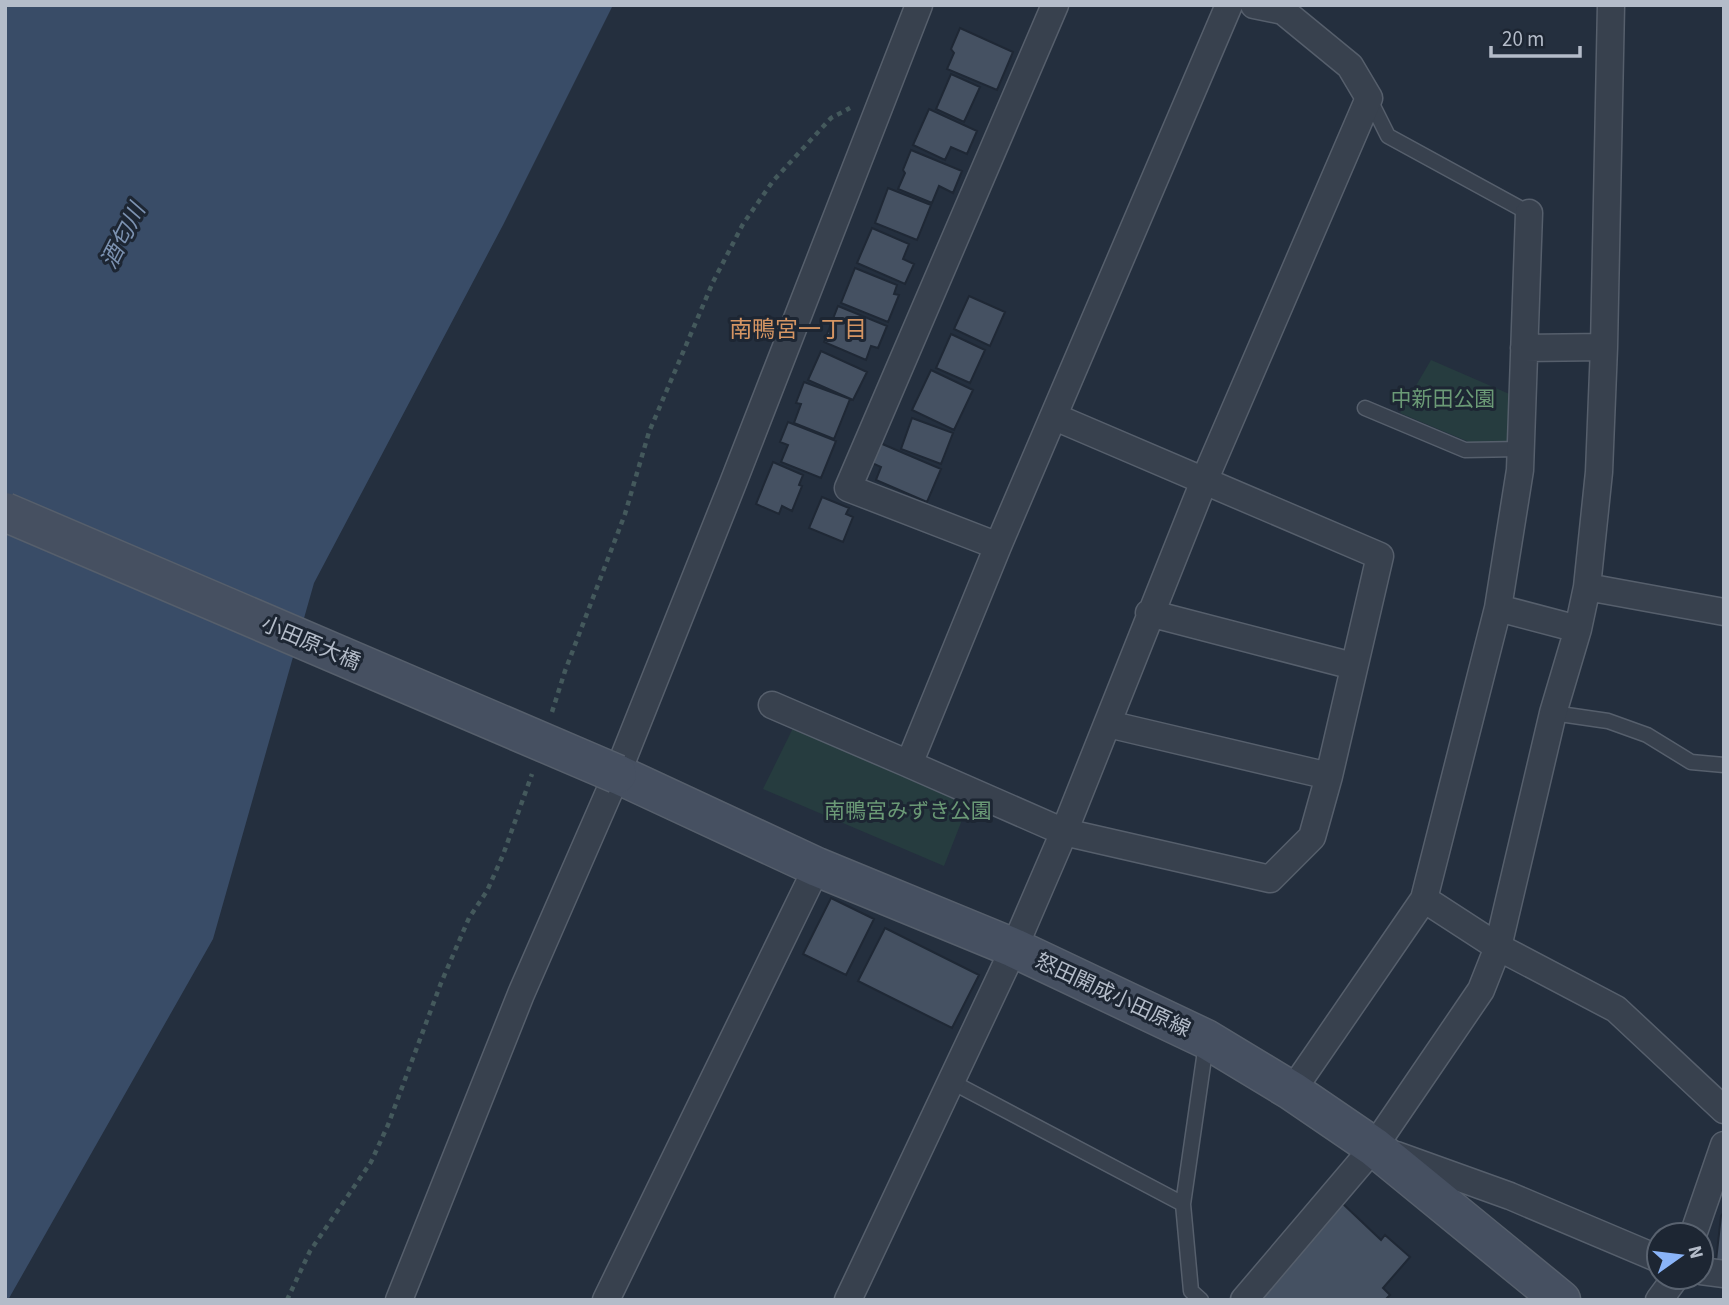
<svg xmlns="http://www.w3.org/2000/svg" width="1729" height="1305" viewBox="0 0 1729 1305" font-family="'Source Sans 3','Noto Sans JP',sans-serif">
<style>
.green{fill:#263c3f}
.water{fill:#394c67}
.building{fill:#455162;stroke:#1f2835;stroke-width:2}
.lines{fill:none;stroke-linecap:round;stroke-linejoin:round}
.lane-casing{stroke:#565f6c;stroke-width:17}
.street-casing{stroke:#565f6c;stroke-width:29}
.secondary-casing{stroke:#565f6c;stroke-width:41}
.path{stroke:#44595c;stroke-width:4.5;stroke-dasharray:5 5;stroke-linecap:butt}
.lane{stroke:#38414e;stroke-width:14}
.street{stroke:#38414e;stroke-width:26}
.secondary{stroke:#465061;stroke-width:38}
.secondary-bridge-casing{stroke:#565f6c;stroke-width:41;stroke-linecap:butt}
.secondary-bridge{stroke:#465061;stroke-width:38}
.labels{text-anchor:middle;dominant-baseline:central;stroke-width:6;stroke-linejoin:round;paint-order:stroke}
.park-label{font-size:21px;fill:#6b9a76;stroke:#1d2633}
.street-label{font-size:21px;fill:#b4bcc9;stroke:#1d2633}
.water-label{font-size:23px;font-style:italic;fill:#7c92b1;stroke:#1d2633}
.neighbourhood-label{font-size:23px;fill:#d59563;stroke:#1d2633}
</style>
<rect width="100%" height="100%" fill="#242f3e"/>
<path class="green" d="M 1431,360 L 1514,396 L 1513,442 L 1469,442 L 1400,413 Z
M 794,726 L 971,797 L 944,866 L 763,789 Z"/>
<path class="water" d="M 5,5 L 613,5 L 503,225 L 314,583 L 213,939 L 8,1300 L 5,1300 Z"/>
<path class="building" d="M 960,28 L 1013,52 L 997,90 L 947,69 L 954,53 L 951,49 Z
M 951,74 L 980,87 L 964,122 L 936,109 Z
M 929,109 L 977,131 L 967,154 L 951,147 L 945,160 L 913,145 Z
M 911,150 L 962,171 L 953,193 L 939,186 L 932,203 L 898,189 L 905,173 L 903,170 Z
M 888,188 L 931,205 L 917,240 L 875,223 Z
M 872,228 L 909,244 L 903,259 L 914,264 L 905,284 L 857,263 Z
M 855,268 L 897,285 L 894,294 L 899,295 L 888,322 L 841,303 Z
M 969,296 L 1005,312 L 990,346 L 954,329 Z
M 838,306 L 887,326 L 878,348 L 871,346 L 866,360 L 824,342 Z
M 951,334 L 985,350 L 970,383 L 936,368 Z
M 821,351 L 867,372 L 853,400 L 808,380 Z
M 931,370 L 973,390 L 954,430 L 912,410 Z
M 804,382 L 850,399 L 834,439 L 794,423 L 801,404 L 796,403 Z
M 912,418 L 953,433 L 941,464 L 901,449 Z
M 788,422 L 836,441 L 821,478 L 781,462 L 788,445 L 780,442 Z
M 880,443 L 941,469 L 927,502 L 876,480 L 881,467 L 872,463 Z
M 773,462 L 803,475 L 799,485 L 802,486 L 792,511 L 782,506 L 779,514 L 756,504 Z
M 822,497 L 849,508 L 846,514 L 853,517 L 843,542 L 809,528 Z
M 831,898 L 874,919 L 846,975 L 803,954 Z
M 885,928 L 979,975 L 952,1028 L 858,981 Z
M 1342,1203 L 1381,1240 L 1385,1235 L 1410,1257 L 1383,1288 L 1390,1295 L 1385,1300 L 1258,1300 Z
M 1724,1212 L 1724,1262 L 1716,1261 L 1721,1216 Z"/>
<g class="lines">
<g class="lane-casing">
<path id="lane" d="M 1369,98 L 1388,136 L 1529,213
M 1365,408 L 1465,450 L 1520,449
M 1553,713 L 1608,721 L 1647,735 L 1691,762 L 1724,765
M 952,1082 L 1183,1204
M 1201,1300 L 1191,1291 L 1183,1204 L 1206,1044"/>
</g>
<g class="street-casing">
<path id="street" d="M 1524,348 L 1604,347
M 1055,417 L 1380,556 L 1329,776 L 1312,837 L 1270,879 L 1064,832 L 1204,481 L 1369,98 L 1350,66 L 1283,11 L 1254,5
M 998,546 L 848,488 L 1055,5
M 1587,587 L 1724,612
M 1498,608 L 1578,629
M 1149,613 L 1353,666
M 772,705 L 909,764
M 1108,724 L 1329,776
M 1424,899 L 1498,947 L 1616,1009 L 1724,1110
M 1292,1091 L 1424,899 L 1498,608 L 1520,470 L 1529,213
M 1396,1155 L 1510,1196 L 1659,1259
M 1693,1235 L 1724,1145
M 1701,1271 L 1724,1274
M 399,1300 L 521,994 L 617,774 L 733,483 L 919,5
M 606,1300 L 817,867
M 848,1300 L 1014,948 L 1064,832 L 909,764 L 998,546 L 1229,5
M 1244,1300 L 1374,1147 L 1481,990 L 1498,947 L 1553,713 L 1578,629 L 1587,587 L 1599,472 L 1604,347 L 1611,5
M 1659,1300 L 1676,1277"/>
</g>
<g class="secondary-casing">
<path id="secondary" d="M 617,774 L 817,867 L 1014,948 L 1206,1039 L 1292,1091 L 1374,1147 L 1561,1300"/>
</g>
<path class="path" d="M 552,712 L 565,671 L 625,514 L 649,432 L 713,282 L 743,224 L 773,181 L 831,118 L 850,108
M 287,1300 L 310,1251 L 371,1162 L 388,1125 L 441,983 L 469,918 L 487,891 L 503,855 L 532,774"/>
<use href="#lane" class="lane"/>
<use href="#street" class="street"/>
<use href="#secondary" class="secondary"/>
<g class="secondary-bridge-casing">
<path id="secondary-bridge" d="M 5,512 L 617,774"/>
</g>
<use href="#secondary-bridge" class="secondary-bridge"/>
</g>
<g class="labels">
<g class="park-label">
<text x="1443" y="399">中新田公園</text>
<text x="908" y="811">南鴨宮みずき公園</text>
</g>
<g class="street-label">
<text transform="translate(311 643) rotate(23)">小田原大橋</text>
<text transform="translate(1113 995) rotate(25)">怒田開成小田原線</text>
</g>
<g class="water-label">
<text transform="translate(123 236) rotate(-63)">酒匂川</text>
</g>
<g class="neighbourhood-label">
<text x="798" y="329">南鴨宮一丁目</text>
</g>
</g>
<rect width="1729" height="1305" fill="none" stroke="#b4bcc9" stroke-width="14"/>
<g transform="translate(1680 1256) rotate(76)"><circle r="33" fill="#1d2633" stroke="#59626f" stroke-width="2"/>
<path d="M0-5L12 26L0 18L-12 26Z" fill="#8ab4f8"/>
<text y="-10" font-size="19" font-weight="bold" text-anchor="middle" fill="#b4bcc9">N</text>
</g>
<path d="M1491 46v10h89v-10" fill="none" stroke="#b4bcc9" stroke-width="3.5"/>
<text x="1502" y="46" font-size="21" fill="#b4bcc9" stroke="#1d2633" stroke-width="5" paint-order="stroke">20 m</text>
</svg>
